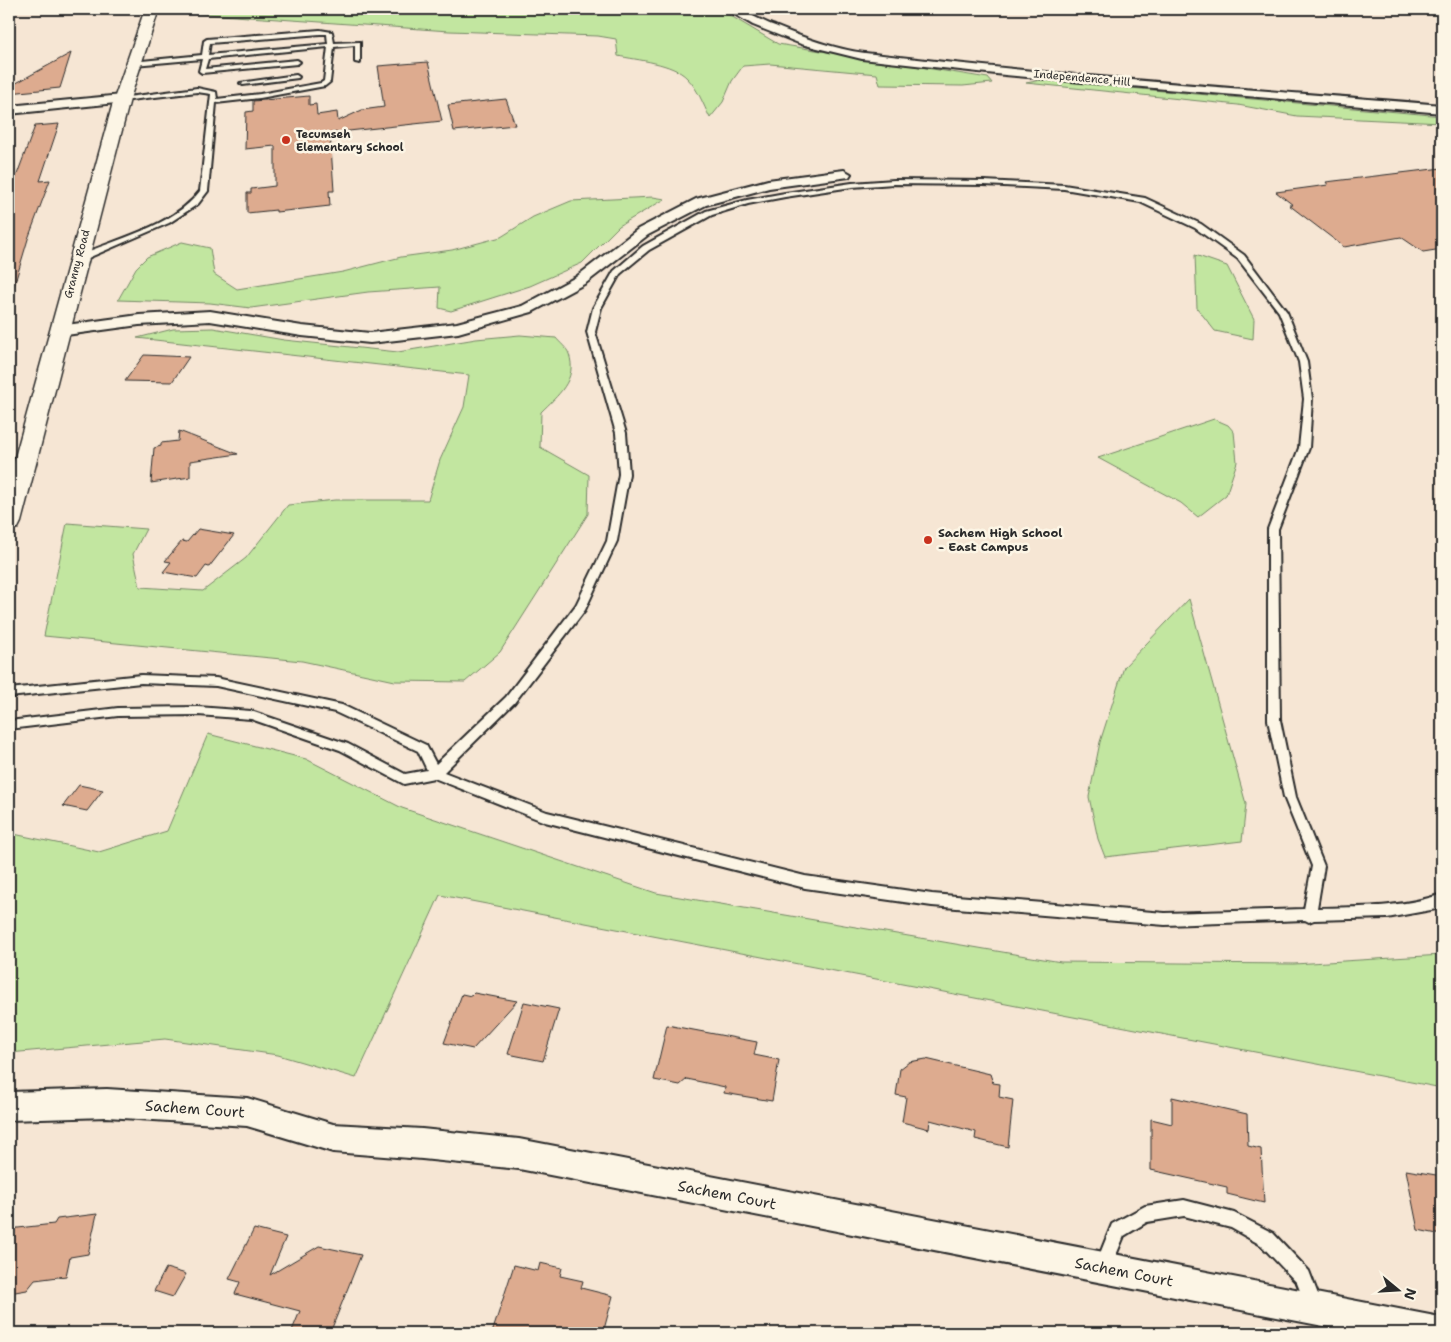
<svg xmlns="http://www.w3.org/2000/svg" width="1451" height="1342" viewBox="0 0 1451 1342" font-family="'Shantell Sans',sans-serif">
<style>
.green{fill:#c2e6a0;stroke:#768866}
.building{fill:#ddab8f;stroke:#2b2b2b}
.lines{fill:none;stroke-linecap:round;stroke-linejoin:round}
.service-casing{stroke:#2b2b2b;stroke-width:4}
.minor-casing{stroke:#2b2b2b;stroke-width:4}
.tertiary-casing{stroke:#2b2b2b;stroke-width:3}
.service{fill:#fcf5e5;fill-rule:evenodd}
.minor{fill:#fcf5e5;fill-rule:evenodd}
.tertiary{fill:#fcf5e5;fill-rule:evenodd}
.poi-dot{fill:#c8321e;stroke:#fcf5e5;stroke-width:2}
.labels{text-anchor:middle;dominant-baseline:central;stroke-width:5;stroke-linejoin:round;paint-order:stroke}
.far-street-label{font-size:11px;fill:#2b2b2b;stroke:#fcf5e5}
.far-poi-label{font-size:11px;font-weight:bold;fill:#2b2b2b;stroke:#fcf5e5;text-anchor:start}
.poi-label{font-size:12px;font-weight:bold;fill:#2b2b2b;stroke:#fcf5e5;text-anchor:start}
.near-street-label{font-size:15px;fill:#2b2b2b;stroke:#fcf5e5}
</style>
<rect width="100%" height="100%" fill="#f6e6d4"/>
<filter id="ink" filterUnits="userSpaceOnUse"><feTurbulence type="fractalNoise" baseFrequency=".02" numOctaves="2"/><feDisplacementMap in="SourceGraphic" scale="10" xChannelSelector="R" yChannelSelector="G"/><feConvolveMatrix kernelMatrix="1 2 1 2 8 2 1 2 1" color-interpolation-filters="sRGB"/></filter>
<g filter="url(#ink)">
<path class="green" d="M 183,9 L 719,9 L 778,44 L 988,78 L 992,83 L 963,86 L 880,85 L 877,74 L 770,64 L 743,66 L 732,81 L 723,102 L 710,118 C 703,104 698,89 687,78 C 673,63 637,60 618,56 L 616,39 L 598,36 L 449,31 L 192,13 Z
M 1041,80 L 1442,116 L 1442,123 L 1297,116 L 1238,105 L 1026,83 Z
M 653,197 L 665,199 L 619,226 L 582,263 L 530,286 L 451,311 L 439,308 L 440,287 L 368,292 L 251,308 L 210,303 L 118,300 L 136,268 L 147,257 L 182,242 L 210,248 L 214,274 L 237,289 L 343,272 L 401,257 L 452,250 L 501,237 L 533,217 L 571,201 Z
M 1195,255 L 1227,266 L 1254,319 L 1253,339 L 1215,331 L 1197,308 Z
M 213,328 L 284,340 L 398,352 L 476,339 L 520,335 L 556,338 C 560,343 567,348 569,354 C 578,380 557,396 541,412 L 540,447 L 589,475 L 588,514 L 500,652 L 465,682 L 395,681 L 302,661 L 44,636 L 67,523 L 146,529 L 133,554 L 140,587 L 203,591 L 246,558 L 288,505 L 335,500 L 428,500 L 440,460 L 464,407 L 469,375 L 137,338 L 173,329 Z
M 1214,419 L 1228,425 L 1234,432 L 1237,462 L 1226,495 L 1198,517 L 1181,503 L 1098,458 Z
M 1189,599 L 1246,804 L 1242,841 L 1105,857 L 1098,839 L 1089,797 L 1100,742 L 1124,667 Z
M 208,734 L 306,759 L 402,808 L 656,893 L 1061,962 L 1294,964 L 1442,955 L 1442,1088 L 440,895 L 356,1078 L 278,1055 L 165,1039 L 9,1053 L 9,833 L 99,852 L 167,831 Z"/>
<path class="building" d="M 71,53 L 60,88 L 9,93 L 9,87 Z
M 428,62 L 442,121 L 330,133 L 334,191 L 329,191 L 330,206 L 276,212 L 276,210 L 247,213 L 247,193 L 251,193 L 251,189 L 275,186 L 275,146 L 245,149 L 246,112 L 253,111 L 253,101 L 309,96 L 309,105 L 316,104 L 317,115 L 337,112 L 338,121 L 362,110 L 384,107 L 378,66 Z
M 506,99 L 515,125 L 454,131 L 448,105 Z
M 59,124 L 40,181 L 50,180 L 28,239 L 14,286 L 9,285 L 9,196 L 35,126 Z
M 1442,168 L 1442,249 L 1423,252 L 1401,237 L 1344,247 L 1289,205 L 1293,205 L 1276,192 L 1328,185 L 1326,182 Z
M 144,355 L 189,357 L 172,382 L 125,381 Z
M 179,431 L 238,454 L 190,461 L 190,477 L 151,483 L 154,448 L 161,446 L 161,443 L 178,441 Z
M 198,529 L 234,535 L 209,567 L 206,566 L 197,578 L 163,572 L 171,562 L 165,561 L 182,541 L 187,542 Z
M 79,785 L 103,790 L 87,811 L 63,806 Z
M 474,993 L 517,1001 L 473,1049 L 444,1043 L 462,994 L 471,996 Z
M 524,1002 L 559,1009 L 543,1061 L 508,1054 Z
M 667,1025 L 757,1042 L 754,1055 L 779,1060 L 772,1101 L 724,1093 L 725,1087 L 687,1079 L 680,1085 L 654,1080 Z
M 926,1059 L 990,1074 L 993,1083 L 1000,1084 L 999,1097 L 1013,1100 L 1008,1147 L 975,1139 L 976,1132 L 930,1120 L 929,1129 L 902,1122 L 906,1097 L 896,1095 L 900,1069 L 909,1062 Z
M 1172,1097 L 1247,1114 L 1248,1146 L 1261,1149 L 1264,1203 L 1227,1194 L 1227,1187 L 1151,1170 L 1151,1119 L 1172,1124 Z
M 1406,1170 L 1442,1176 L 1442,1235 L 1418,1230 Z
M 97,1214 L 88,1254 L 70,1257 L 66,1276 L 35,1280 L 27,1290 L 9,1293 L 9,1229 L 54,1224 L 57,1219 Z
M 254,1229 L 286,1237 L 270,1275 L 319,1246 L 361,1255 L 330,1333 L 291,1333 L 300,1311 L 235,1294 L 240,1282 L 229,1279 Z
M 540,1263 L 562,1268 L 560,1276 L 583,1281 L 581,1288 L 613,1296 L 603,1333 L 492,1333 L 514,1265 L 538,1271 Z
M 166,1268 L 186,1274 L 173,1297 L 154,1291 Z"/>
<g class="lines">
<g class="service-casing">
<path id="service" d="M 320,30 L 332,32 L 334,43 L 360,42 L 360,63 L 355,62 L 355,45 L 334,47 L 330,82 L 325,86 L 260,98 L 216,103 L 208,191 L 198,204 L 169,223 L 81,261 L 75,261 L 75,257 C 115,239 173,227 200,191 L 211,94 L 197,92 L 122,101 L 119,99 L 120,98 L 197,88 L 216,92 L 217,99 L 260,94 L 321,83 L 324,81 L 328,47 L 208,59 L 205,69 L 297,60 L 300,62 L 297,64 L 202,73 L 199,71 L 202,59 L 134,65 L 131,63 L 132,62 L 202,55 L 204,41 L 207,39 ZM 320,34 L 327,34 L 328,44 L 208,55 L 210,43 Z
M 296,75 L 299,77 L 298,78 L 243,85 L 240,83 Z
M 894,180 L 984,181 L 1064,185 L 1145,198 L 1201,224 L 1244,255 L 1287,312 L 1307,362 L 1312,399 L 1309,448 L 1278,529 L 1280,720 L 1296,797 L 1324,866 L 1317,908 C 1359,907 1402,908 1442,894 L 1442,908 L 1387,918 L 1314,920 L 1309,922 L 1305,920 L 1165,925 L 932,906 L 805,888 L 545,822 L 434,778 L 404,784 L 340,750 L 251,719 L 198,715 L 118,716 L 9,729 L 9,721 L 118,708 L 198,707 L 251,711 L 348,744 L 405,774 L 427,770 L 418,751 L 335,712 L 216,686 L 141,683 L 9,697 L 9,689 L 141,675 L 216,678 L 342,705 L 426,745 L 436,764 L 506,697 L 576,605 L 607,541 L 619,474 L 616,433 L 587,332 L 593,308 L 614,271 L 643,246 L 706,211 L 747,200 L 785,193 L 852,183 ZM 894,184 L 984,185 L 1064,189 L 1140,202 L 1195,228 L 1238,259 L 1279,312 L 1299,362 L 1304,399 L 1299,448 L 1268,529 L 1268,720 L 1284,797 L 1312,866 L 1304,909 L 1165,913 L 932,894 L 805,876 L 547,812 L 444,772 L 514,703 L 585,610 L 617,541 L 629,474 L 626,433 L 595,332 L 601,308 L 620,274 L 649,250 L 712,215 L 748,204 L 785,197 L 852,187 Z
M 1184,1200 L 1234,1213 L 1273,1233 L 1309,1271 L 1322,1305 L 1320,1311 L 1314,1313 L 1308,1311 L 1297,1283 L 1261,1245 L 1231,1228 L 1184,1216 L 1147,1222 L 1124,1236 L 1109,1272 L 1103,1274 L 1097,1272 L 1095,1266 L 1112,1224 L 1145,1206 Z"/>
</g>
<g class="minor-casing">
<path id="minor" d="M 726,9 C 743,8 758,20 775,26 C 804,38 834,49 865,53 C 1057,76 1250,89 1442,105 L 1442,113 L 1005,75 L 862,59 L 801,44 L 753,25 Z
M 122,95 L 128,99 L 126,102 L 9,114 L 9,106 Z
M 844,170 L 851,174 L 849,177 L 769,188 L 706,205 L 648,235 L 586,283 L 532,312 L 458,333 L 370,343 L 302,336 L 210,321 L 139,325 L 59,336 L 53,334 L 51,331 L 53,328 L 59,326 L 139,315 L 210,311 L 302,326 L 370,333 L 457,323 L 522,306 L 576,277 L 638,229 L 696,199 L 768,180 Z
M 107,1089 L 247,1098 L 333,1124 L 422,1129 L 519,1139 L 1440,1317 L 1442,1318 L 1442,1333 L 1359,1333 L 519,1169 L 422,1159 L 333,1152 L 247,1126 L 107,1117 L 9,1120 L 9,1092 Z"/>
</g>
<g class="tertiary-casing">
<path id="tertiary" d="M 145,9 L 159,9 L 130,99 L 21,522 L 18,528 L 9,530 L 9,479 L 114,99 Z"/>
</g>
<use href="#service" class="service"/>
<use href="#minor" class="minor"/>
<use href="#tertiary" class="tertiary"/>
</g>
</g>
<g class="poi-dot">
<circle cx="286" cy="140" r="5"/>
<circle cx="928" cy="540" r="5"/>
</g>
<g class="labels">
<g class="far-street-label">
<text transform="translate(1082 78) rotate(5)">Independence Hill</text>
<text transform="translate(77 264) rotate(-75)">Granny Road</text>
</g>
<g class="far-poi-label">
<text x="296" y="134">Tecumseh<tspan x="296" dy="13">Elementary School</tspan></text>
</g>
<g class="poi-label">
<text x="938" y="533">Sachem High School<tspan x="938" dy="14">- East Campus</tspan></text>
</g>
<g class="near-street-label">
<text transform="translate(195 1109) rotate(4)">Sachem Court</text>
<text transform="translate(727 1195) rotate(11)">Sachem Court</text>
<text transform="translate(1124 1272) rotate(11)">Sachem Court</text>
</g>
</g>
<rect width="1451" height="1342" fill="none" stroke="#fcf5e5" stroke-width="30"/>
<rect x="15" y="15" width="1421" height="1312" fill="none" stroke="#2b2b2b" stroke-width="2" filter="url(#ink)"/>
<g transform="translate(1398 1290) rotate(108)" stroke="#fcf5e5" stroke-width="4" paint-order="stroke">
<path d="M0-4L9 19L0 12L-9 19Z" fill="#2b2b2b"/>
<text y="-8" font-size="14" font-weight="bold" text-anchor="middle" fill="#2b2b2b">N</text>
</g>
</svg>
